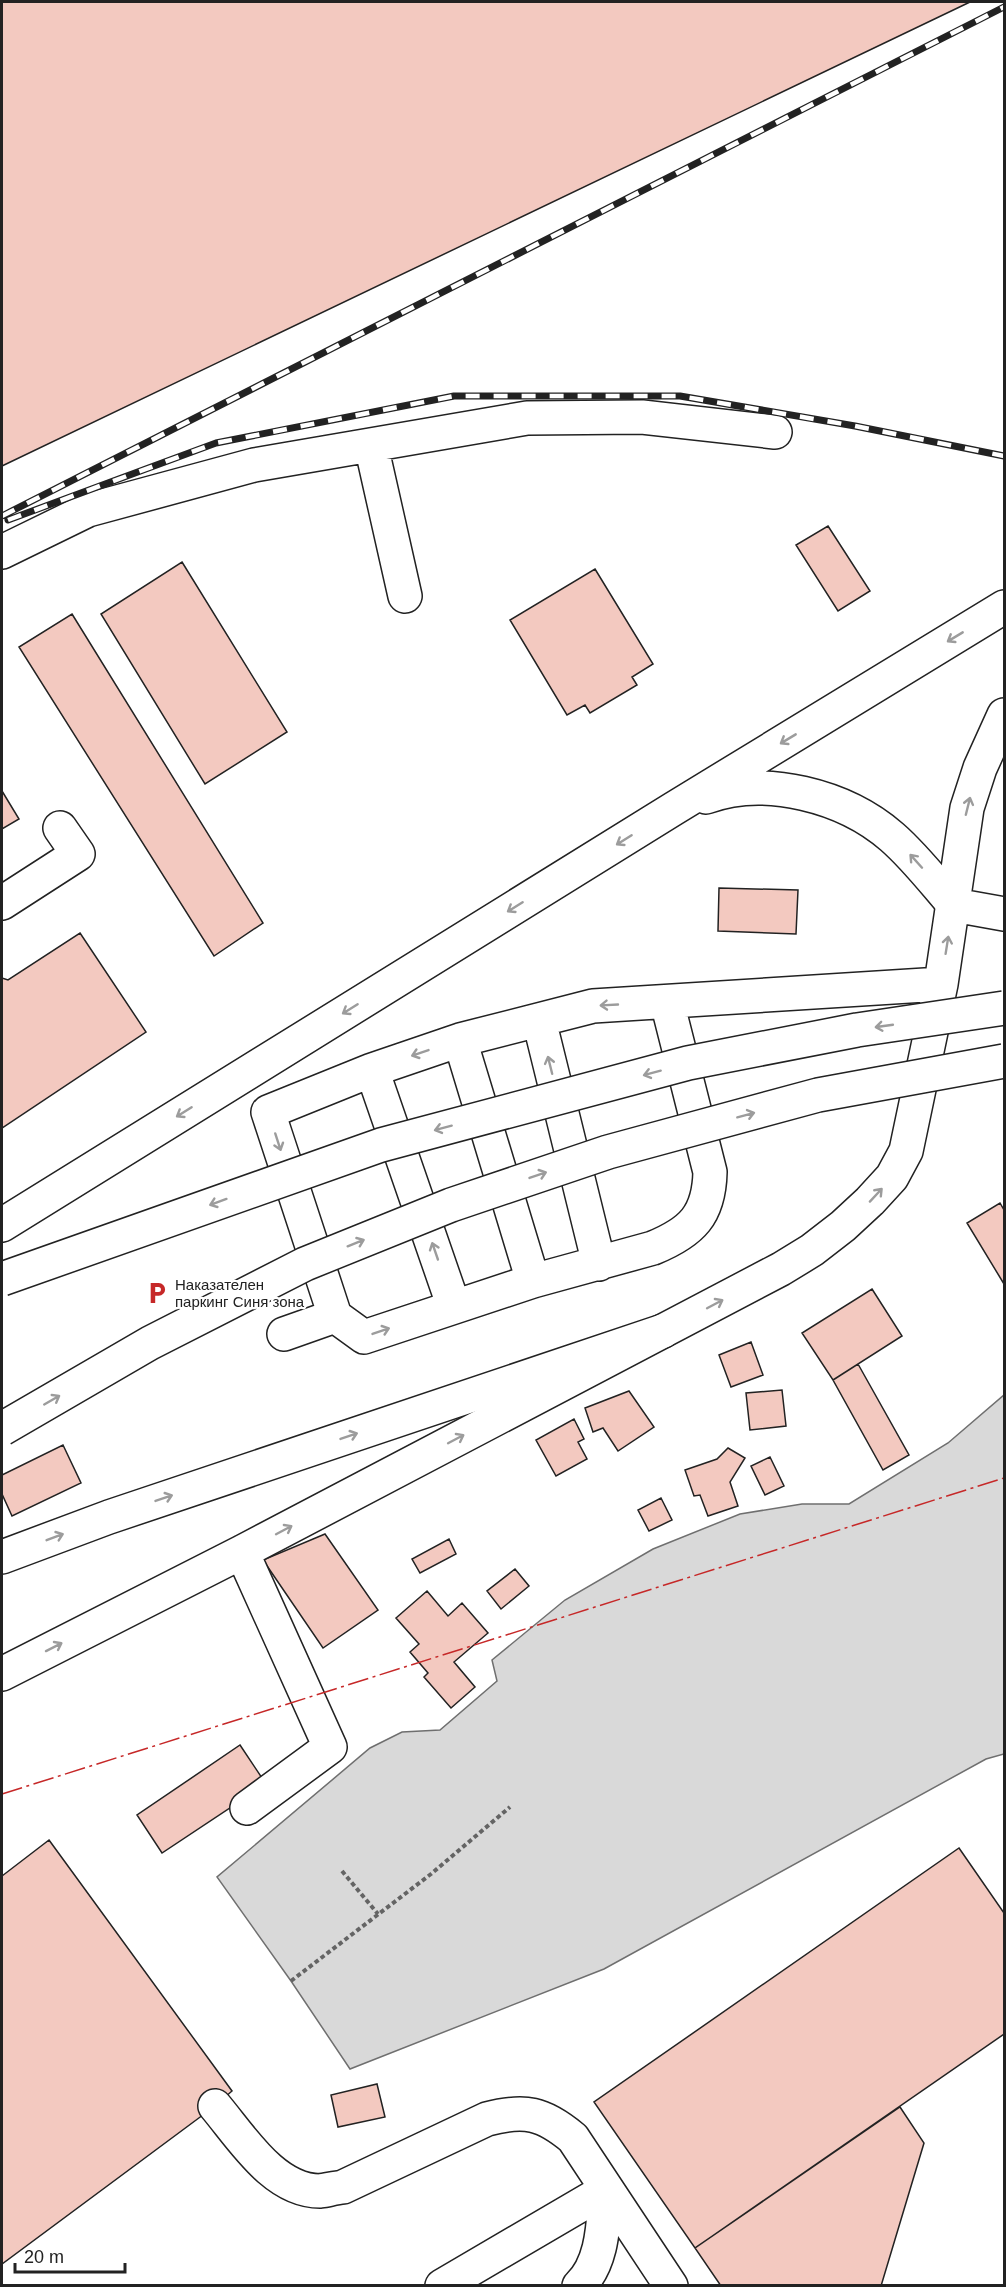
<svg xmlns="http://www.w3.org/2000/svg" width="1006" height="2287" viewBox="0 0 1006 2287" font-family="Arial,sans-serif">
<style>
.water{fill:#d9d9d9;stroke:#6f6f6f;stroke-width:1.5}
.building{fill:#f3c9c0;stroke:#222;stroke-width:1.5}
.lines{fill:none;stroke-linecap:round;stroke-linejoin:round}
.minor-casing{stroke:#222;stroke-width:36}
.highway-casing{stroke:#222;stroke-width:36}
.path{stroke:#646464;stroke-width:4;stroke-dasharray:4.5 3;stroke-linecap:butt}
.minor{stroke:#fff;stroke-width:33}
.highway{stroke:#fff;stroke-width:33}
.rail-casing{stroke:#222;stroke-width:7}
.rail{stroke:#fff;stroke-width:4.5;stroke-dasharray:14;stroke-linecap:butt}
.highway-bridge-casing{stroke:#222;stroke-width:36;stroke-linecap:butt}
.highway-bridge{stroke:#fff;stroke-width:33}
.power{stroke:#c62828;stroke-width:1.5;stroke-dasharray:21 4.5 3 4.5;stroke-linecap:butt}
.oneway{stroke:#9c9c9c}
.labels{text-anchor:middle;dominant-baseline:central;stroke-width:4.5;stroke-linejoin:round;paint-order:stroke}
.poi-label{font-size:15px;fill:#222;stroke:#fff;text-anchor:start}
</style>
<rect width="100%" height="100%" fill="#fff"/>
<path class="water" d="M 1004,1395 L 1004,1754 L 986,1759 L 604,1969 L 350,2069 L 291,1981 L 217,1877 L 370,1748 L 402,1732 L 440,1730 L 497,1681 L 492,1660 L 565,1600 L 653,1549 L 740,1514 L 802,1504 L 849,1504 L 948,1443 Z"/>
<path class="building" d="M 2,2 L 970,2 L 2,466 Z
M 828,526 L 870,591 L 838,611 L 796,545 Z
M 182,562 L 287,732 L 205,784 L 101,614 Z
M 595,569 L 653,664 L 632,677 L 637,685 L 590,713 L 585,705 L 567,715 L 510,620 Z
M 72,614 L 263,923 L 214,956 L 19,647 Z
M 2,791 L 19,819 L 2,829 Z
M 719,888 L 798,890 L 796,934 L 718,931 Z
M 80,933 L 146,1032 L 2,1128 L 2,978 L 8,980 Z
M 1000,1203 L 1004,1210 L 1004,1284 L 967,1223 Z
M 872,1289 L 902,1336 L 833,1380 L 802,1333 Z
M 751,1342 L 763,1375 L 731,1387 L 719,1355 Z
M 858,1364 L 909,1455 L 883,1470 L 833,1380 Z
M 782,1390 L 786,1426 L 750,1430 L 746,1393 Z
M 629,1391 L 654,1427 L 618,1451 L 603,1428 L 593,1432 L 585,1408 Z
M 574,1419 L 584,1439 L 578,1442 L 587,1459 L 556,1476 L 536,1440 Z
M 63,1445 L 81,1483 L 12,1516 L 2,1494 L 2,1475 Z
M 728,1448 L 745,1458 L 730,1482 L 738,1506 L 708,1516 L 700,1495 L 694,1496 L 685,1470 L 717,1459 Z
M 770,1457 L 784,1486 L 765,1495 L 751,1466 Z
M 661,1498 L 672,1520 L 649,1531 L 638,1510 Z
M 325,1534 L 378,1610 L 323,1648 L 263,1560 Z
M 449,1539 L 456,1554 L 420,1573 L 412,1559 Z
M 515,1569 L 529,1586 L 501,1609 L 487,1591 Z
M 427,1591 L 448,1616 L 462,1603 L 488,1633 L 454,1662 L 475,1687 L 451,1708 L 424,1677 L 428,1673 L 410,1652 L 419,1644 L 396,1618 Z
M 240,1745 L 266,1784 L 162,1853 L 137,1815 Z
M 49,1840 L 232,2091 L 215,2106 L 2,2264 L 2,1876 Z
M 959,1848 L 1004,1913 L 1004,2034 L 695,2248 L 594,2102 Z
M 377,2084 L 385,2117 L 338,2127 L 331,2095 Z
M 900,2107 L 924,2143 L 881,2286 L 721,2286 L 695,2248 Z"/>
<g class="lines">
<g class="minor-casing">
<path id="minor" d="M 371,445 L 405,596
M 2,552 L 88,510 L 254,465 L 527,418 L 642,417 L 775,432
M 2,903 L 78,854 L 60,828
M 954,905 L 1004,914
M 667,1002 L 710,1172 C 709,1215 692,1232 653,1248 L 533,1281 L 364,1337 L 335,1316 L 268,1112 L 372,1070 L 460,1040 L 593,1006 L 941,984
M 539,1020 L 599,1264
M 460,1040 L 533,1281
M 372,1070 L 454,1307
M 284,1334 L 335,1316
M 242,1552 L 330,1747 L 247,1808
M 2,1674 L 242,1552 L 781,1269 L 812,1250 L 843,1226 L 870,1201 L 892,1177 L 906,1151 L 941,984 L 967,808 L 980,768 L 1004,715
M 215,2106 C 242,2138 274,2191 320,2191 C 327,2190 335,2188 343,2187 L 487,2119 C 525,2109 543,2113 573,2138 L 671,2286
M 442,2286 L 606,2190
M 579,2286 C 604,2262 603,2221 606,2190"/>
</g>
<g class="highway-casing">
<path id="highway" d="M 706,797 C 765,775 845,796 892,837 C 915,857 934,882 954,905
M 2,1225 L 673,809 L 1004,607
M 2,1557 L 109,1517 L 663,1331"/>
</g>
<path class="path" d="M 342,1871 L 378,1914
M 291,1981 L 431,1874 L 510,1807"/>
<use href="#minor" class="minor"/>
<use href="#highway" class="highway"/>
<g class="rail-casing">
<path id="rail" d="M 2,516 L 1004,7
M 8,520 L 216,443 L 454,396 L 680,396 L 855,426 L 1004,456"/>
</g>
<use href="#rail" class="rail"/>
<g class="highway-bridge-casing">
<path id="highway-bridge" d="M 2,1279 L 381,1145 L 688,1063 L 857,1030 L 1004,1008
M 2,1429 L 150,1343 L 305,1264 L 451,1205 L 608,1152 L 818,1095 L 1004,1061"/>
</g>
<use href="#highway-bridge" class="highway-bridge"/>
<path class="power" d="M 2,1794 L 1004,1478"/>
</g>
<defs><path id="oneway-shaft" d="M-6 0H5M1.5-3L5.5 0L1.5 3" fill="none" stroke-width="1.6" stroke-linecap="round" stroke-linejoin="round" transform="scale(1.5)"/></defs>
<g class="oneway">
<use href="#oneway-shaft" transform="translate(955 637) rotate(149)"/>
<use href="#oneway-shaft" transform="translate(788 739) rotate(149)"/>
<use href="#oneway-shaft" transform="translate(968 806) rotate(-76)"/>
<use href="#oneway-shaft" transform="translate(624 840) rotate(148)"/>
<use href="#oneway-shaft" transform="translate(916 861) rotate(-132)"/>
<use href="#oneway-shaft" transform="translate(515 907) rotate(148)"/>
<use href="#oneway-shaft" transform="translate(947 945) rotate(-81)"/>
<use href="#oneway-shaft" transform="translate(609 1005) rotate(177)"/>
<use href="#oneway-shaft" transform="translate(350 1009) rotate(148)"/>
<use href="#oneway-shaft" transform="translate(884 1026) rotate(172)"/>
<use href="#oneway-shaft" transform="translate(420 1053) rotate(161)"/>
<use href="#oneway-shaft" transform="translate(550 1065) rotate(-104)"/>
<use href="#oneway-shaft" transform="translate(652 1073) rotate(165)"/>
<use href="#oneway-shaft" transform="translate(184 1112) rotate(148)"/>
<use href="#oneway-shaft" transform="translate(746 1115) rotate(-15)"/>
<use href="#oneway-shaft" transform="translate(443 1128) rotate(165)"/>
<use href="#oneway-shaft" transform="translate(278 1142) rotate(72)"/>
<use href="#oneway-shaft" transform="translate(538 1175) rotate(-19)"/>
<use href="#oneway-shaft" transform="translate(876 1195) rotate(-47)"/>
<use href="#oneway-shaft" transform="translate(218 1202) rotate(160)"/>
<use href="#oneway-shaft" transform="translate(356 1243) rotate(-22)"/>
<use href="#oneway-shaft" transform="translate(435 1251) rotate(-109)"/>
<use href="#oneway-shaft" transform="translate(715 1304) rotate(-28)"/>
<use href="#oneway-shaft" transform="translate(381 1331) rotate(-19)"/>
<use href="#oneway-shaft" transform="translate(52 1400) rotate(-30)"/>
<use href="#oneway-shaft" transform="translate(349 1436) rotate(-19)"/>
<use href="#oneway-shaft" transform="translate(456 1439) rotate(-28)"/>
<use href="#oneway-shaft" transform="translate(164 1498) rotate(-19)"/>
<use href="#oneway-shaft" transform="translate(284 1530) rotate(-28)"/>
<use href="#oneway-shaft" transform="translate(55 1537) rotate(-21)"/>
<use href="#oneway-shaft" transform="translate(54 1647) rotate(-27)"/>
</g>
<defs>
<g id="parking-bare" transform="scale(1.8)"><path d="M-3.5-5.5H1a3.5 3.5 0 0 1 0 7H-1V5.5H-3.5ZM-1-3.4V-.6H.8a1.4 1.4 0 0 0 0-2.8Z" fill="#c62828" stroke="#fff" stroke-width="2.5" paint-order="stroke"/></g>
</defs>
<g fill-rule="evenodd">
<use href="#parking-bare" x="157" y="1293"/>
</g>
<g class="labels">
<g class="poi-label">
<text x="175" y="1284">Наказателен<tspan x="175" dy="17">паркинг Синя зона</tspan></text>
</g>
</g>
<rect width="1006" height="2287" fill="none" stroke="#222222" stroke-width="6"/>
<path d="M15 2263v9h110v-9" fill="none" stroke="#222222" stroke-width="3"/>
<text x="24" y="2263" font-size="18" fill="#222222" stroke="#ffffff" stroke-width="4.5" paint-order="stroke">20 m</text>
</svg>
